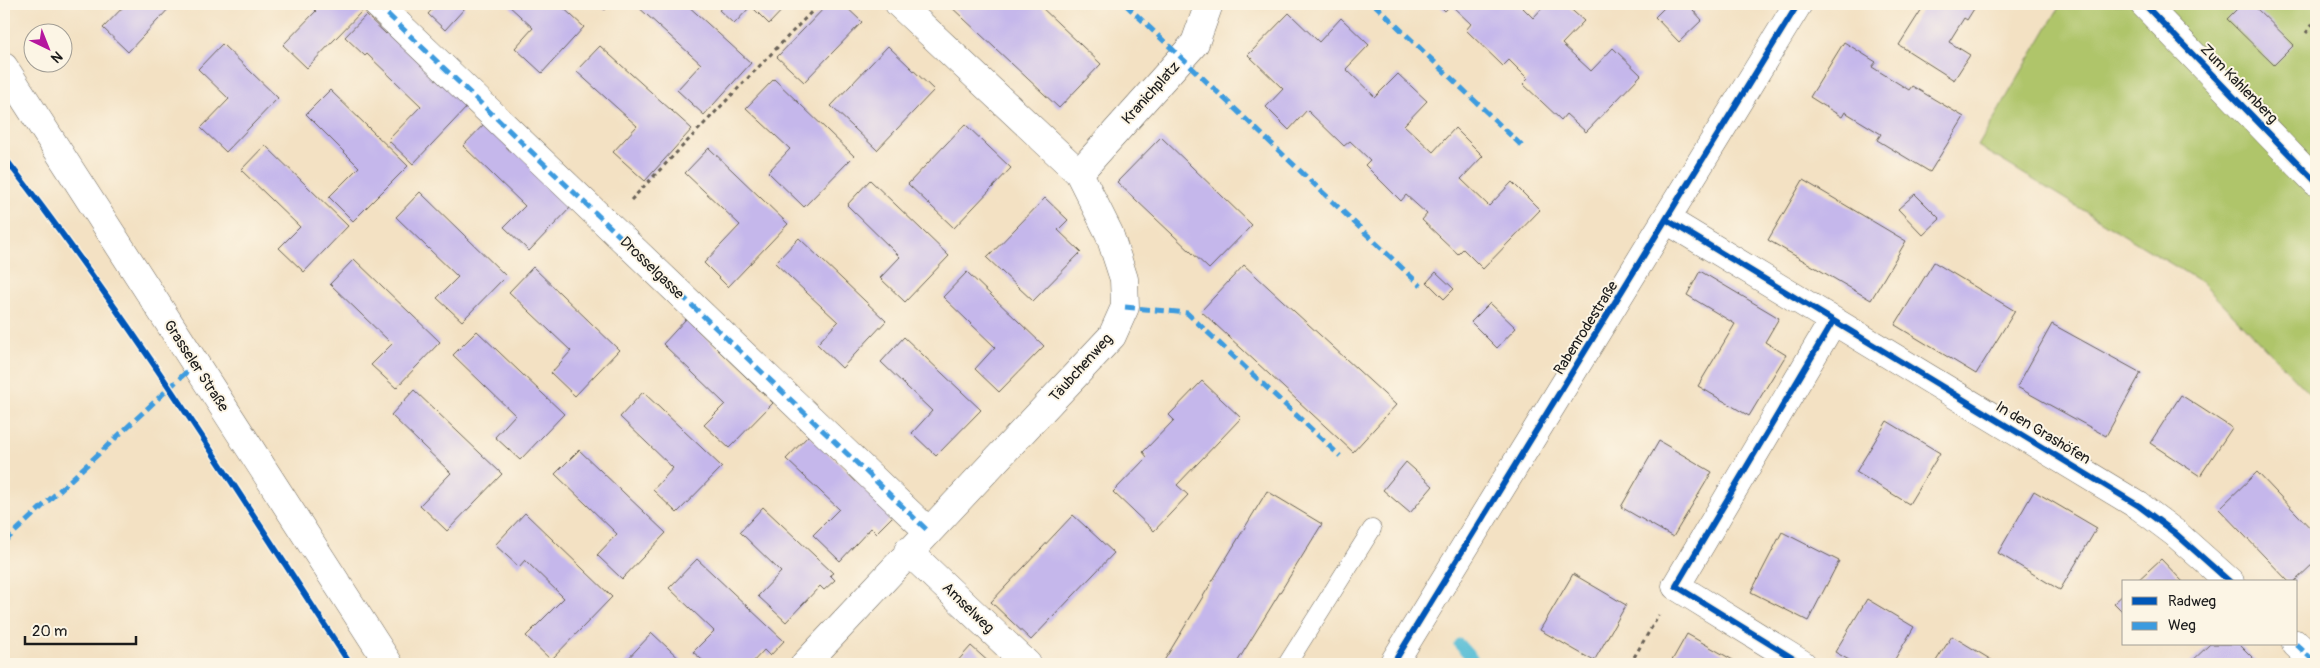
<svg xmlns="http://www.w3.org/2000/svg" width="2320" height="668" viewBox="0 0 2320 668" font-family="Pangolin,sans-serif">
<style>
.green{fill:#afc56a;stroke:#667043}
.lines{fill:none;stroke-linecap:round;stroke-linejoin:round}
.stream{stroke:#58bed6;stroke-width:11}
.building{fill:#c5b7eb}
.service-casing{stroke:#676156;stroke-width:19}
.minor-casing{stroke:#676156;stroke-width:29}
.tertiary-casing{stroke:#676156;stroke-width:29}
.path{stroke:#676156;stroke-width:3;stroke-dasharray:4 4;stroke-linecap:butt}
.service{stroke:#fff;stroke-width:18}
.minor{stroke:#fff;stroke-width:28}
.tertiary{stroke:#fff;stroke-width:28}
.quiet{stroke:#3c9bdf;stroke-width:5;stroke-dasharray:10 5;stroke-linecap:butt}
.cycleway-casing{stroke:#fcf5e5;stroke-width:9}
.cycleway{stroke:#0057b8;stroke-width:6}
.labels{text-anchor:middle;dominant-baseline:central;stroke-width:4;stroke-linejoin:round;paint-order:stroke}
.street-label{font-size:15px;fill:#1c1c1c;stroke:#fcf5e5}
</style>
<rect width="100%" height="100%" fill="#fcf5e5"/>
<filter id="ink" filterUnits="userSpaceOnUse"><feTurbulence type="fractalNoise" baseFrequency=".02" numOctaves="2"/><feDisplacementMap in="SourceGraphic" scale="10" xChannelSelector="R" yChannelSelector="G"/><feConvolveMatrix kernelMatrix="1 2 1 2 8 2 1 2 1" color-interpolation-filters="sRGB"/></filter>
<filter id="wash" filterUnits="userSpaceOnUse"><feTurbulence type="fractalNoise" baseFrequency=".0096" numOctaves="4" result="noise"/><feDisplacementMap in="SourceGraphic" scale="20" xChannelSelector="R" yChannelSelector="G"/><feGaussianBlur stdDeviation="1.12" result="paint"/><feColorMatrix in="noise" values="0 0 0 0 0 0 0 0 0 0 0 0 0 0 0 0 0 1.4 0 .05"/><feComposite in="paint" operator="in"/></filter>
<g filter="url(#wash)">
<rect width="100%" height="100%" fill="#f3e1c3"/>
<path class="green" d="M 2061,4 L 2316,4 L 2316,400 L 2201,282 L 1978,146 Z"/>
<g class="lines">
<path class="stream" d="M 1459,644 L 1477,664"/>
</g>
<g id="blocks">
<path class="building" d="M 126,4 L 173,4 L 128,52 L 103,28 Z
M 309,4 L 359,4 L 364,9 L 307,68 L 283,45 L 316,11 Z
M 437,4 L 461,4 L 465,8 L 445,30 L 428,14 Z
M 507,4 L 559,4 L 584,27 L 542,73 L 515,48 L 533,28 Z
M 598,4 L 611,4 L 605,10 Z
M 637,4 L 686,4 L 751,63 L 704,115 L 677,90 L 701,64 L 636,5 Z
M 726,4 L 788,4 L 769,24 L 751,6 L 734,24 L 719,10 Z
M 828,4 L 843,4 L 862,22 L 804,82 L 777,57 Z
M 948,4 L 1038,4 L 1101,64 L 1059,108 Z
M 1438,4 L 1519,4 L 1533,18 L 1546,4 L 1565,4 L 1584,21 L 1562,44 L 1591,71 L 1613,48 L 1641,75 L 1586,132 L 1566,114 L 1561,120 L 1523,84 L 1528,79 L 1509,60 L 1503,66 L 1466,30 L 1471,24 L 1451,5 L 1445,11 Z
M 1668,4 L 1700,4 L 1693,10 L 1702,20 L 1679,42 L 1655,17 Z
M 1925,4 L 1977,4 L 1967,20 L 1964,18 L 1949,42 L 1970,55 L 1954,80 L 1899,45 Z
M 2242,4 L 2252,4 L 2294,45 L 2274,65 L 2227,19 Z
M 1289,13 L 1319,42 L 1341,18 L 1369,45 L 1346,69 L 1375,97 L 1398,74 L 1427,101 L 1404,125 L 1433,152 L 1455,128 L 1483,156 L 1461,179 L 1489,206 L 1512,182 L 1540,210 L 1483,269 L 1463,249 L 1458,254 L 1422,220 L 1427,214 L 1406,195 L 1401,201 L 1365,165 L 1370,160 L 1350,141 L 1344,146 L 1307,110 L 1289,130 L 1266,107 L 1283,89 L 1248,55 Z
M 366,15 L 386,34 L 390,29 L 469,105 L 413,164 L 388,140 L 421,106 L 367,54 L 365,56 L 345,37 Z
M 1844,42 L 1876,62 L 1872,67 L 1909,90 L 1912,86 L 1964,117 L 1930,172 L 1877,140 L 1881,134 L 1845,112 L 1842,117 L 1810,97 Z
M 222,44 L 278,98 L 226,152 L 201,128 L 229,99 L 198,69 Z
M 600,46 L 692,129 L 645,181 L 613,152 L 637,126 L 576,71 Z
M 888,46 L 934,90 L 877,150 L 831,106 Z
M 774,79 L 854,156 L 804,207 L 768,172 L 790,149 L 746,108 Z
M 330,90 L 408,166 L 353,221 L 329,197 L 359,167 L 306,114 Z
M 486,122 L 573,205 L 529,251 L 504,227 L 525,206 L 463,146 Z
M 965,124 L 1011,168 L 954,228 L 908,184 Z
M 1161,137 L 1252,225 L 1209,269 L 1117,182 Z
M 265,145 L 348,226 L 304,272 L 279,248 L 300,227 L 241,170 Z
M 709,148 L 788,224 L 728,287 L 704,263 L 740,225 L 685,173 Z
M 870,180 L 949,256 L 905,302 L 880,278 L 900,257 L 847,205 Z
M 1803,180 L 1906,241 L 1871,300 L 1768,240 Z
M 420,192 L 506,276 L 462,321 L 437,298 L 458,277 L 396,217 Z
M 1915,194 L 1940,219 L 1923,235 L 1898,209 Z
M 1045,198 L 1068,220 L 1058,230 L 1081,252 L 1033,301 L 987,258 Z
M 799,238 L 886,321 L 842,368 L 817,344 L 838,322 L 775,263 Z
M 354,259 L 440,342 L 396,388 L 371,365 L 392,344 L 330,284 Z
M 1934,262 L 2015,311 L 1976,374 L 1895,325 Z
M 1244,265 L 1396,405 L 1353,452 L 1201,311 Z
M 533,267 L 619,350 L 575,396 L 551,373 L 571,351 L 509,292 Z
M 1700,271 L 1779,318 L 1765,342 L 1786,355 L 1749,416 L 1698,386 L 1735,324 L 1687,295 Z
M 967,272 L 1044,346 L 999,392 L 975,369 L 995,347 L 943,297 Z
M 1436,272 L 1454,289 L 1444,299 L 1427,282 Z
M 1490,303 L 1516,328 L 1497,348 L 1471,322 Z
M 686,319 L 773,403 L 729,448 L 704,425 L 725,404 L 663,344 Z
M 2052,324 L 2141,373 L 2106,436 L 2017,387 Z
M 477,331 L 564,414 L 520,460 L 495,437 L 515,415 L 453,355 Z
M 904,337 L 981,410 L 936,456 L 912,433 L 932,411 L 881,362 Z
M 1202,381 L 1241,418 L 1177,485 L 1188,495 L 1154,531 L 1113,492 L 1147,457 L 1143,452 L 1174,420 L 1169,415 Z
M 414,390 L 502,474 L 447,531 L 420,505 L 451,473 L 391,415 Z
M 643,392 L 722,467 L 677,513 L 653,490 L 673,468 L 620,417 Z
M 2181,395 L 2232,428 L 2200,476 L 2150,443 Z
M 1887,421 L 1940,453 L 1909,504 L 1856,472 Z
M 809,435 L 893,516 L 876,533 L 871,528 L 840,561 L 813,535 L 839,509 L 786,459 Z
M 1659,441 L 1712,472 L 1673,537 L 1621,507 Z
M 579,450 L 666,533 L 622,579 L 597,555 L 617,534 L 555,474 Z
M 1406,462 L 1433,486 L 1410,513 L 1383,490 Z
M 2257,472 L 2316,534 L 2316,561 L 2294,582 L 2289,582 L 2219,509 Z
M 1267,491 L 1322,524 L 1236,664 L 1162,664 Z
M 2034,491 L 2097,528 L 2060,590 L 1998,553 Z
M 763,507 L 833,573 L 830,575 L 835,580 L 824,590 L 820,586 L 786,622 L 758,596 L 781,572 L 740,532 Z
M 525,513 L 612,597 L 551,660 L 526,636 L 564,598 L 525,560 L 519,567 L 495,545 Z
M 1073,515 L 1114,553 L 1031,640 L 991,602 Z
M 1782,532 L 1839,561 L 1808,621 L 1751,592 Z
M 697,559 L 784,641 L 770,656 L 764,650 L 751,664 L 707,664 L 693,652 L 714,631 L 669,588 Z
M 2161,559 L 2183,582 L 2136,582 Z
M 1573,574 L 1626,605 L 1594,661 L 1540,630 Z
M 2124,594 L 2124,613 L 2114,603 Z
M 1867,599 L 1914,627 L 1892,664 L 1856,664 L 1835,652 Z
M 652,633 L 685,664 L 623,664 Z
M 1687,634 L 1740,664 L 1670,664 Z
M 1952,636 L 1998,664 L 1934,664 Z
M 2210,644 L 2239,644 L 2259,664 L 2189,664 Z
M 971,646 L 991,664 L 955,664 Z"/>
</g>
</g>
<g filter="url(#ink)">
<use href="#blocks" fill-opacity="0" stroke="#676156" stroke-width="1"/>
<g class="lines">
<g class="service-casing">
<path id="service" d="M 1287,664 L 1372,529"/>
</g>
<g class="minor-casing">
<path id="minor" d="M 377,4 L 928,531
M 2144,4 L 2316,182
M 4,67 L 389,664
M 1079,173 L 1195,43 L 1209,4
M 1667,220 L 2139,506 L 2175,533 L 2230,582
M 908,551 L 1027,664
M 2296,644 L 2316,663
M 805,664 L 1112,336 L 1125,307 L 1124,279 L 1109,233 L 1079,173 L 899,4
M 1802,664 L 1676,586 L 1833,321"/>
</g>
<g class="tertiary-casing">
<path id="tertiary" d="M 1393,664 L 1798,4"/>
</g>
<path class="path" d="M 2306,33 L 2316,20
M 631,200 L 819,4
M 1630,664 L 1659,615"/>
<use href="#service" class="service"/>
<use href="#minor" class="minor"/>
<use href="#tertiary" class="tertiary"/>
<path class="quiet" d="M 377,4 L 928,531
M 1125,4 L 1421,286
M 1374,4 L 1524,148
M 1125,307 L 1187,313 L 1340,456
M 4,542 L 195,364
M 2296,644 L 2316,663"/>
<g class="cycleway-casing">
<path id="cycleway" d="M 2144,4 L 2316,182
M 4,157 C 130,318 238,493 350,664
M 1667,220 L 2139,506 L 2175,533 L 2230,582
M 1393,664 L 1798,4
M 1802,664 L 1676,586 L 1833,321"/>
</g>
<use href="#cycleway" class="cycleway"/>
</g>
</g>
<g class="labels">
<g class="street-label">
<text transform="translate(2239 84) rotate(46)">Zum Kahlenberg</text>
<text transform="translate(1151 93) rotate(-48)">Kranichplatz</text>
<text transform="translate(652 268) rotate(44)">Drosselgasse</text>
<text transform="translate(1586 328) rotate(-58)">Rabenrodestraße</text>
<text transform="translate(196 366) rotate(57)">Grasseler Straße</text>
<text transform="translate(1081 368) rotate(-48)">Täubchenweg</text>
<text transform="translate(2043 433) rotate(31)">In den Grashöfen</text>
<text transform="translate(968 608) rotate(44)">Amselweg</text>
</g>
</g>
<rect width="2320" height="668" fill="none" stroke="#fcf5e5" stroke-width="20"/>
<rect x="2122" y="580" width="175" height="65" fill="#fcf5e5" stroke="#a29e95"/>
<rect x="2132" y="597" width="25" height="8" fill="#0057b8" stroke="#a29e95"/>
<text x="2168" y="606" font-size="15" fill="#1c1c1c">Radweg</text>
<rect x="2132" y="622" width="25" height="8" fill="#3c9bdf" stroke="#a29e95"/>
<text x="2168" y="630" font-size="15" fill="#1c1c1c">Weg</text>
<g transform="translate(48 48) rotate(137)"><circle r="24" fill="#fcf5e5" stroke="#a29e95"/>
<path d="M0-4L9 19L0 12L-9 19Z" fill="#b5179e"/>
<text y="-8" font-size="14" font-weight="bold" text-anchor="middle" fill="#1c1c1c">N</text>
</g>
<path d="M25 636v8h111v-8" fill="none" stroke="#1c1c1c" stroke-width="2.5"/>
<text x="32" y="636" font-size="15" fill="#1c1c1c" stroke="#fcf5e5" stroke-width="4" paint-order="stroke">20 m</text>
</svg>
